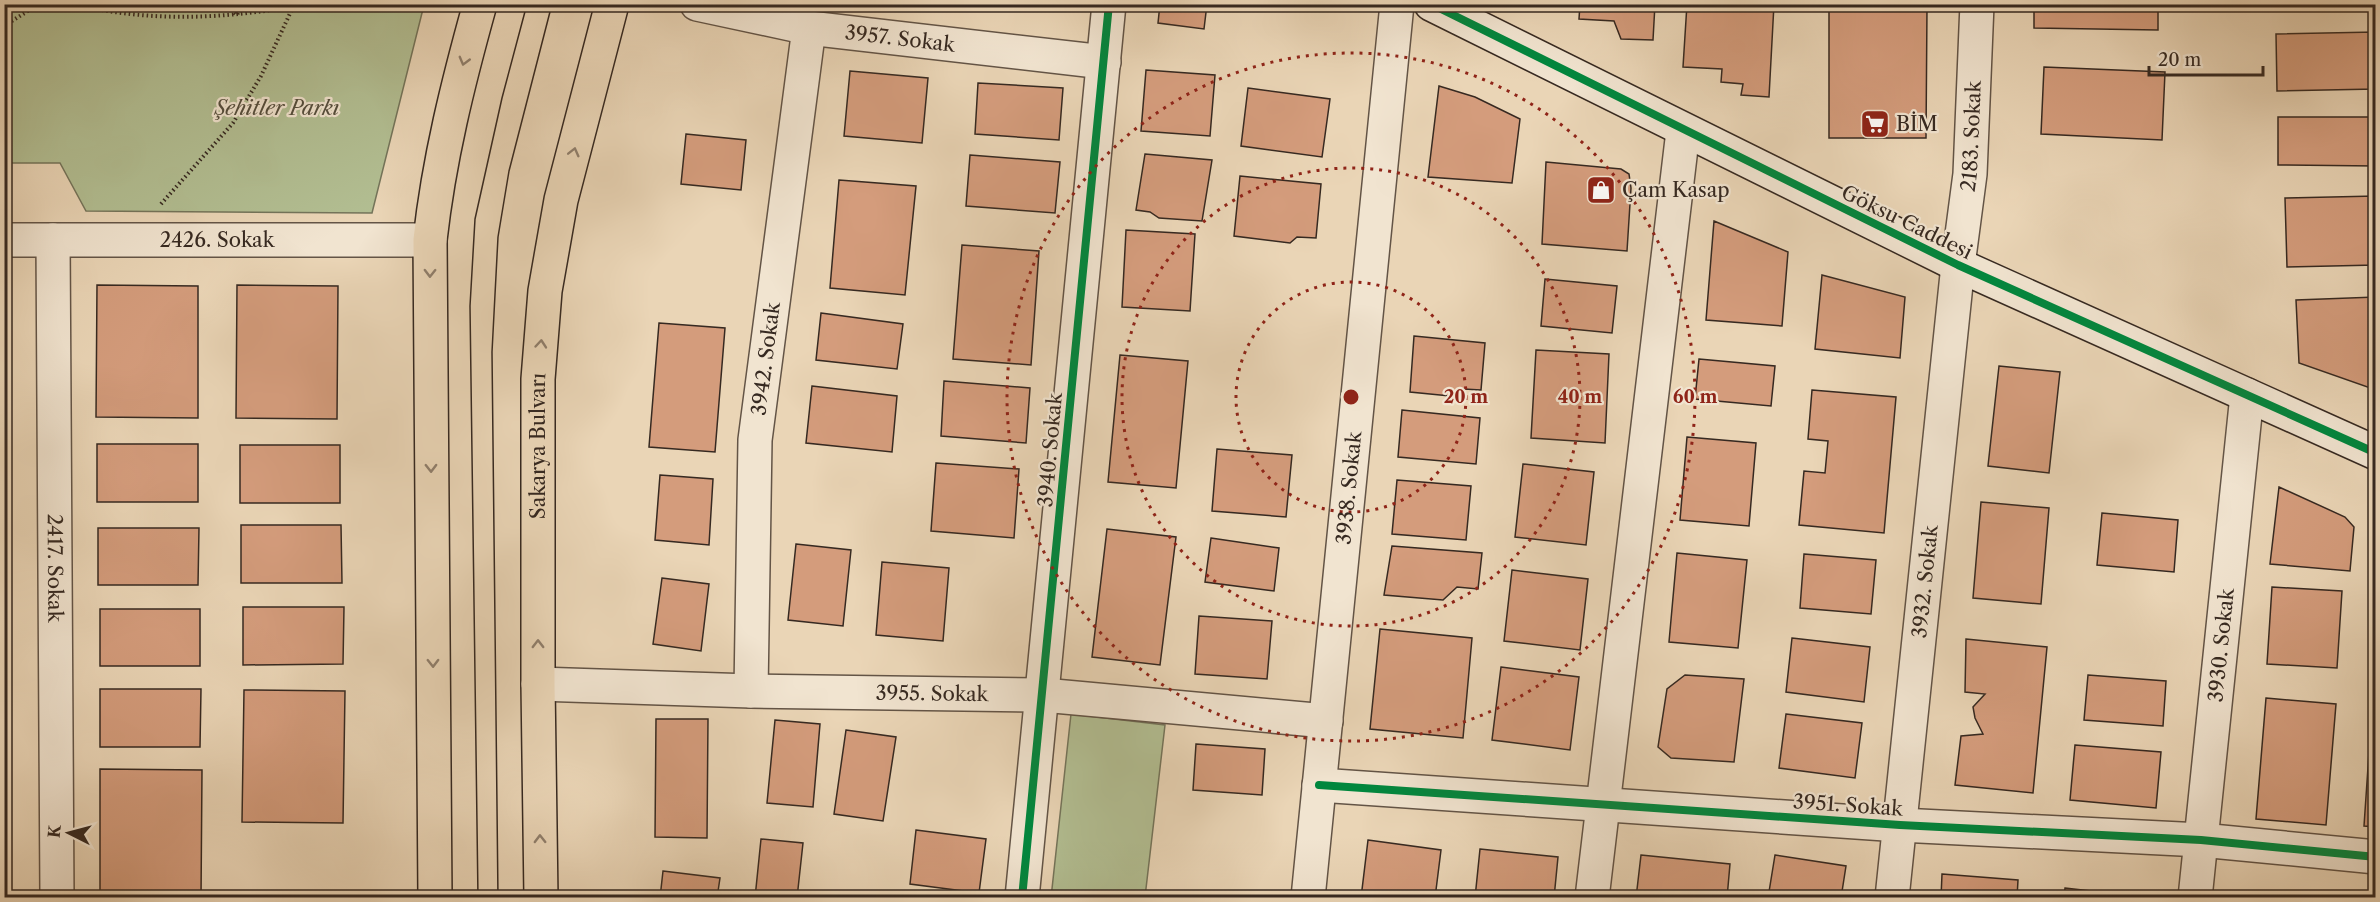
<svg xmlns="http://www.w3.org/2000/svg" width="2380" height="902" viewBox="0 0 2380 902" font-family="'Libre Caslon Text',serif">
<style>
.green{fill:#b2be92;stroke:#74745a;stroke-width:1.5}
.building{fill:#d49c7c;stroke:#362921;stroke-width:1.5}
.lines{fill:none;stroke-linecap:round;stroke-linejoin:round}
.street-casing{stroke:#635446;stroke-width:36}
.secondary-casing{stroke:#362921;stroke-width:36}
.primary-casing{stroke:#362921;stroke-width:36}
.path{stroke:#362921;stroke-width:4;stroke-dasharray:1.5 3;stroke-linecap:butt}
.street{stroke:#f1e4d0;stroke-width:33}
.secondary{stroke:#f1e4d0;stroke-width:33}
.primary{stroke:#ead5b6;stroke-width:33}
.tram{stroke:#362921;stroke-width:1.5}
.cycleway-casing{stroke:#f1e4d0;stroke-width:11}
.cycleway{stroke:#00873e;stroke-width:8}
.oneway{stroke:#907f6c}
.ring{fill:none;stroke:#8f2418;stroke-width:3;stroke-dasharray:3 6}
.labels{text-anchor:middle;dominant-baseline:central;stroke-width:4.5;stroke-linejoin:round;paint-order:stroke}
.street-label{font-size:20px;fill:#362921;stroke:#f1e4d0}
.park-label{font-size:20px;font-style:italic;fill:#554e3d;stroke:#f1e4d0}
.poi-label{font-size:20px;fill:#362921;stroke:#f1e4d0;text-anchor:start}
.centre{fill:#8f2418;stroke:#f1e4d0;stroke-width:3}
.ring-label{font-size:18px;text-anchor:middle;font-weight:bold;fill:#8f2418;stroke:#f1e4d0;stroke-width:4.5;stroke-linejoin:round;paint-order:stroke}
</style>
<rect width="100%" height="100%" fill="#ead5b6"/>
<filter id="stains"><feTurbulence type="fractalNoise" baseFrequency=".00333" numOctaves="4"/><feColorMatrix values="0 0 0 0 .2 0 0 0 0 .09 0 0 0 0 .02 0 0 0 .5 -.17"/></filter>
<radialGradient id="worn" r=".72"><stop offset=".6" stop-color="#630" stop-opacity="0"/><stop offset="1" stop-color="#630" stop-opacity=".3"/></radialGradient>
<path class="green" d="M 4,5 L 424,5 L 372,213 L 86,211 L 60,163 L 5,163 Z
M 1071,714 L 1165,725 L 1145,897 L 1051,898 Z"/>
<path class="building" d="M 1037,4 L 1069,4 L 1069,8 Z
M 1160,4 L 1207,4 L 1204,29 L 1158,23 Z
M 1580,4 L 1655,4 L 1653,40 L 1621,39 L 1614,21 L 1579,19 Z
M 1687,4 L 1774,4 L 1769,97 L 1741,95 L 1743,84 L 1721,82 L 1722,69 L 1683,67 Z
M 2034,4 L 2158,4 L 2158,30 L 2034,28 Z
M 1829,7 L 1927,7 L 1926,138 L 1829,138 Z
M 2376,32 L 2376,89 L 2277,91 L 2276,34 Z
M 2044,67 L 2165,72 L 2162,140 L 2041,134 Z
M 1146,70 L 1215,75 L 1210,136 L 1141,131 Z
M 850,71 L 928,78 L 922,143 L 844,136 Z
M 978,83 L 1063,88 L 1059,140 L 975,134 Z
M 1439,86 L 1475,97 L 1520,119 L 1512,183 L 1428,177 Z
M 1248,88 L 1330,99 L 1322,157 L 1241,146 Z
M 2278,117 L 2376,117 L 2376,166 L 2278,165 Z
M 686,134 L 746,140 L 741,190 L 681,184 Z
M 1145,154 L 1212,160 L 1202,221 L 1159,218 L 1150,212 L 1136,210 Z
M 970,155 L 1060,162 L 1055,213 L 966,206 Z
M 1546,162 L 1621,169 L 1629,174 L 1631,188 L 1627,251 L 1542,244 Z
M 1240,176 L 1321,184 L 1316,238 L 1297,237 L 1290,243 L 1234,236 Z
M 839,180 L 916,186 L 905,295 L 830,288 Z
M 2376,196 L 2376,265 L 2287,267 L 2285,198 Z
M 1714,221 L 1788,252 L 1782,326 L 1706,320 Z
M 1126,230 L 1195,234 L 1190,311 L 1122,307 Z
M 962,245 L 1039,251 L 1031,365 L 953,359 Z
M 1822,275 L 1905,297 L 1900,358 L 1815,349 Z
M 1545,279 L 1617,286 L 1612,333 L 1541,326 Z
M 4,283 L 10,283 L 10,415 L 4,415 Z
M 97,285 L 198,286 L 198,418 L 96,417 Z
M 237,285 L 338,286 L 337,419 L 236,418 Z
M 2376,297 L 2376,390 L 2299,363 L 2296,300 Z
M 821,313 L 903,324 L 897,369 L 816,360 Z
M 659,323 L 725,328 L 715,452 L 649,447 Z
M 1414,336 L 1485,343 L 1481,390 L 1464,389 L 1460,397 L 1410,392 Z
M 1536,350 L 1609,354 L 1605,443 L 1531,438 Z
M 1120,355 L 1188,361 L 1176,488 L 1108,482 Z
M 1699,359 L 1775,366 L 1771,406 L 1695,399 Z
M 1999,366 L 2060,372 L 2049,473 L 1988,466 Z
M 944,381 L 1030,388 L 1026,443 L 941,436 Z
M 812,386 L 897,396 L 892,452 L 806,443 Z
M 1812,390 L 1896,397 L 1884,533 L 1799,525 L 1804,471 L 1825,473 L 1828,441 L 1808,439 Z
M 1402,410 L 1480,418 L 1476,464 L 1398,457 Z
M 1687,437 L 1756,443 L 1749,526 L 1680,520 Z
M 4,441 L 10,441 L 10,498 L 4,498 Z
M 97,444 L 198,444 L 198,502 L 97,502 Z
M 240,445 L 340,445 L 340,503 L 240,503 Z
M 1217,449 L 1292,455 L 1286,517 L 1212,511 Z
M 936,463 L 1019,469 L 1014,538 L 931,531 Z
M 1523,464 L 1594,472 L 1586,545 L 1515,537 Z
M 660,475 L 713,479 L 709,545 L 655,540 Z
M 1397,480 L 1471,486 L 1466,540 L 1392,534 Z
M 2279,487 L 2345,517 L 2354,527 L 2350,571 L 2270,564 Z
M 1981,502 L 2049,508 L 2041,604 L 1973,598 Z
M 2102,513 L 2178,520 L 2174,572 L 2097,565 Z
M 4,525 L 11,525 L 11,582 L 4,582 Z
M 241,525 L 341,525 L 342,583 L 241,583 Z
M 98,528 L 199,528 L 198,585 L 98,585 Z
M 1107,529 L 1176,537 L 1160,665 L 1092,657 Z
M 1211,538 L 1279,548 L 1274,591 L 1205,582 Z
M 796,544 L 851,550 L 843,626 L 788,620 Z
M 1392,546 L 1482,553 L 1478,589 L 1457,587 L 1443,600 L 1384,595 Z
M 1677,553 L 1747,560 L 1738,648 L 1669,642 Z
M 1804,554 L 1876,560 L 1871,614 L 1800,608 Z
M 882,562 L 949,568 L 943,641 L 876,635 Z
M 1512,570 L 1588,579 L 1580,650 L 1504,641 Z
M 662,578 L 709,584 L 701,651 L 653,644 Z
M 2272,587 L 2342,591 L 2337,668 L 2267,664 Z
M 4,607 L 11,607 L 11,664 L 4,664 Z
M 243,607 L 344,607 L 343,664 L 243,665 Z
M 100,609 L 200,609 L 200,666 L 100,666 Z
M 1199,616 L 1272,621 L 1267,679 L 1195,674 Z
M 1380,629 L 1472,638 L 1463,738 L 1370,729 Z
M 1792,638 L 1870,647 L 1864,702 L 1786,692 Z
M 1966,639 L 2047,647 L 2033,793 L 1955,785 L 1961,736 L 1983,734 L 1975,718 L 1973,707 L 1985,694 L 1965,692 Z
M 1501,667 L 1579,677 L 1570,750 L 1492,740 Z
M 1685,675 L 1744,679 L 1734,762 L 1671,758 L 1658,747 L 1667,689 Z
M 2088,675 L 2166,681 L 2163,726 L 2084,720 Z
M 4,688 L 10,688 L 9,821 L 4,821 Z
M 100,689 L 201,689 L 200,747 L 100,747 Z
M 244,690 L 345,691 L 343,823 L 242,822 Z
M 2266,698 L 2336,704 L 2326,825 L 2256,819 Z
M 1786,714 L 1862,723 L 1855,778 L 1779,768 Z
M 656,719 L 708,719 L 707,838 L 655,837 Z
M 775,720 L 820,724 L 813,807 L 767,803 Z
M 2371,723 L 2376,723 L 2376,827 L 2364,826 Z
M 846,730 L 896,737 L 883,821 L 834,814 Z
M 1196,744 L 1265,749 L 1262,795 L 1193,790 Z
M 2075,745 L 2161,752 L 2156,808 L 2070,800 Z
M 100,769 L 202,770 L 201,898 L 100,898 Z
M 916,830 L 986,839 L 979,893 L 910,884 Z
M 761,839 L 803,843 L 797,898 L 755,898 Z
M 1368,840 L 1441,850 L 1435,898 L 1361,898 Z
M 1480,849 L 1558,857 L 1554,898 L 1475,898 Z
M 1641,855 L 1730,864 L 1727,898 L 1636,898 Z
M 1775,855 L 1846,866 L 1841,898 L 1768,898 Z
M 663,871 L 720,878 L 717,898 L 660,898 Z
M 1942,874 L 2018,880 L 2017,898 L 1941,898 Z
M 2065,888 L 2143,897 L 2143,898 L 2064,898 Z"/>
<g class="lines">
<g class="street-casing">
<g id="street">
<path id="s1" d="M 697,4 L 809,28 L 1104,62"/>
<path id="s2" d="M 4,240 L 430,240"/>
<path id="s3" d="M 53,240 L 57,898"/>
<path id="s4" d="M 538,684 L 751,691 L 1043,695 L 1326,721"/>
<path id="s5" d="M 751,691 L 755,440 L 809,28"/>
<path d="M 1319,785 L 1900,825 L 2201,840 L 2376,857"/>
<path d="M 1022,898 L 1109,4"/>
<path id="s6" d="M 1308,898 L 1397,4"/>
<path d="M 1592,898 L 1683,131"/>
<path id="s7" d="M 1892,898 L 1958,265 L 1970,174 L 1977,4"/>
<path id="s8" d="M 2195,898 L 2247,395"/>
</g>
</g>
<g class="secondary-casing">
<path id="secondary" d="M 1431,4 L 1958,265 L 2376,453"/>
</g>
<g class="primary-casing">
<g id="primary">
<path d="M 435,898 L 430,240 C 439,159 458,83 480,4"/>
<path id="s9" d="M 541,898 L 538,684 L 538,379 L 545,291 L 561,200 L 612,4"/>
</g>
</g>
<path class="path" d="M 71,4 C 154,23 225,19 309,4
M 224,4 L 237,15 L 242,4
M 4,26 L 39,4
M 161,204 L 233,123 L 261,76 L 293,7"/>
<use href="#street" class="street"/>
<use href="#secondary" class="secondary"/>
<use href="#primary" class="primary"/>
<path class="tram" d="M 478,898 L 470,306 L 475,219 L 502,98 L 527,4
M 498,898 L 492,352 L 498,237 L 509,171 L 552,4"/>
<g class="cycleway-casing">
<path id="cycleway" d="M 1431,4 L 1958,265 L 2376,453
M 1319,785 L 1900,825 L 2201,840 L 2376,857
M 1022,898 L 1109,4"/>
</g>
<use href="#cycleway" class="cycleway"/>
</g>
<defs><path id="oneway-chevron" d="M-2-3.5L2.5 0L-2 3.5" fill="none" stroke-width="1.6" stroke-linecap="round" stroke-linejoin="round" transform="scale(1.5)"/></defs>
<g class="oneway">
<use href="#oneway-chevron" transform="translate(464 61) rotate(105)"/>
<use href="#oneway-chevron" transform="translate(574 152) rotate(-76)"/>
<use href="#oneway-chevron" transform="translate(430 273) rotate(91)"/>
<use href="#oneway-chevron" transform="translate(541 344) rotate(-85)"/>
<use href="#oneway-chevron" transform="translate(431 468) rotate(89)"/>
<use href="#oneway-chevron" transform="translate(538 644) rotate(-90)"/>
<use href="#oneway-chevron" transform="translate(433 663) rotate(89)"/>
<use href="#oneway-chevron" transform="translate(540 839) rotate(-91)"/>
</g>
<g class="ring">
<circle cx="1351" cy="397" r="115"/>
<circle cx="1351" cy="397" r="229"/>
<circle cx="1351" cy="397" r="344"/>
</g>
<defs>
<g id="supermarket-square" transform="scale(1.5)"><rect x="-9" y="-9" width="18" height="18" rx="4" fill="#8f2418" stroke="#f1e4d0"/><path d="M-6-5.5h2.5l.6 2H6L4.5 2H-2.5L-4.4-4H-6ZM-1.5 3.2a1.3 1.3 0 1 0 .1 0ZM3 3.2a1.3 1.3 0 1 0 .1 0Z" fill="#fff"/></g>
<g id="shop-square" transform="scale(1.5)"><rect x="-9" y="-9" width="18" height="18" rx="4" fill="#8f2418" stroke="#f1e4d0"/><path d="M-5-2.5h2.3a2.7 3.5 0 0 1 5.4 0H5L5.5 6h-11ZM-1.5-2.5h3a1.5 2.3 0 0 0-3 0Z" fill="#fff"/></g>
</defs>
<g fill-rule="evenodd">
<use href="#supermarket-square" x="1875" y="124"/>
<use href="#shop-square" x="1601" y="190"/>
</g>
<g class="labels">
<g class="street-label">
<text stroke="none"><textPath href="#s1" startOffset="206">3957. Sokak</textPath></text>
<text stroke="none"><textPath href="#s7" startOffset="766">2183. Sokak</textPath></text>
<text transform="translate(1907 222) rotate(26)">Göksu Caddesi</text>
<text stroke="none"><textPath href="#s2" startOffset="213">2426. Sokak</textPath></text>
<text stroke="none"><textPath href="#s5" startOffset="333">3942. Sokak</textPath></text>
<text stroke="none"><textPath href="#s9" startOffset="452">Sakarya Bulvarı</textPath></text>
<text transform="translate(1050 450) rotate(-85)">3940. Sokak</text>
<text stroke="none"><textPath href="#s6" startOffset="412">3938. Sokak</textPath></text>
<text stroke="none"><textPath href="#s3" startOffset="328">2417. Sokak</textPath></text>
<text stroke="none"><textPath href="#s7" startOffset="318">3932. Sokak</textPath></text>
<text stroke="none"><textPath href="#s8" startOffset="254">3930. Sokak</textPath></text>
<text stroke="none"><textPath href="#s4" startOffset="394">3955. Sokak</textPath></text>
<text transform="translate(1848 805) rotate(4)">3951. Sokak</text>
</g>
<g class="park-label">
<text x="277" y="108">Şehitler Parkı</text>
</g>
<g class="poi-label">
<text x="1896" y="124">BİM</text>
<text x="1622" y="190">Çam Kasap</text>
</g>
</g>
<circle cx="1351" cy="397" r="9" class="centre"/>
<g class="ring-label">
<text x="1466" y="403">20 m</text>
<text x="1580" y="403">40 m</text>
<text x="1695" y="403">60 m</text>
</g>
<rect width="2380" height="902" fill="none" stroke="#ead5b6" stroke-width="24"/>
<rect x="6" y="6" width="2368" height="890" fill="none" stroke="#362921" stroke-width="3"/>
<rect x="12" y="12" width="2356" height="878" fill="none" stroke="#362921" stroke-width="1.5"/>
<g transform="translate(69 833) rotate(276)" stroke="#f1e4d0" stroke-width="4.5" paint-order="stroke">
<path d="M0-4.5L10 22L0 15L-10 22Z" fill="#362921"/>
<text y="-9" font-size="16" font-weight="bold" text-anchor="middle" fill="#362921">K</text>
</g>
<path d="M2149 66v9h114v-9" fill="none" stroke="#362921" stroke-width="3"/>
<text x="2158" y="66" font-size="18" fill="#362921" stroke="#f1e4d0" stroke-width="4.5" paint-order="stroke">20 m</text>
<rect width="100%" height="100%" filter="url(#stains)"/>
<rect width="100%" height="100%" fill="url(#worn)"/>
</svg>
